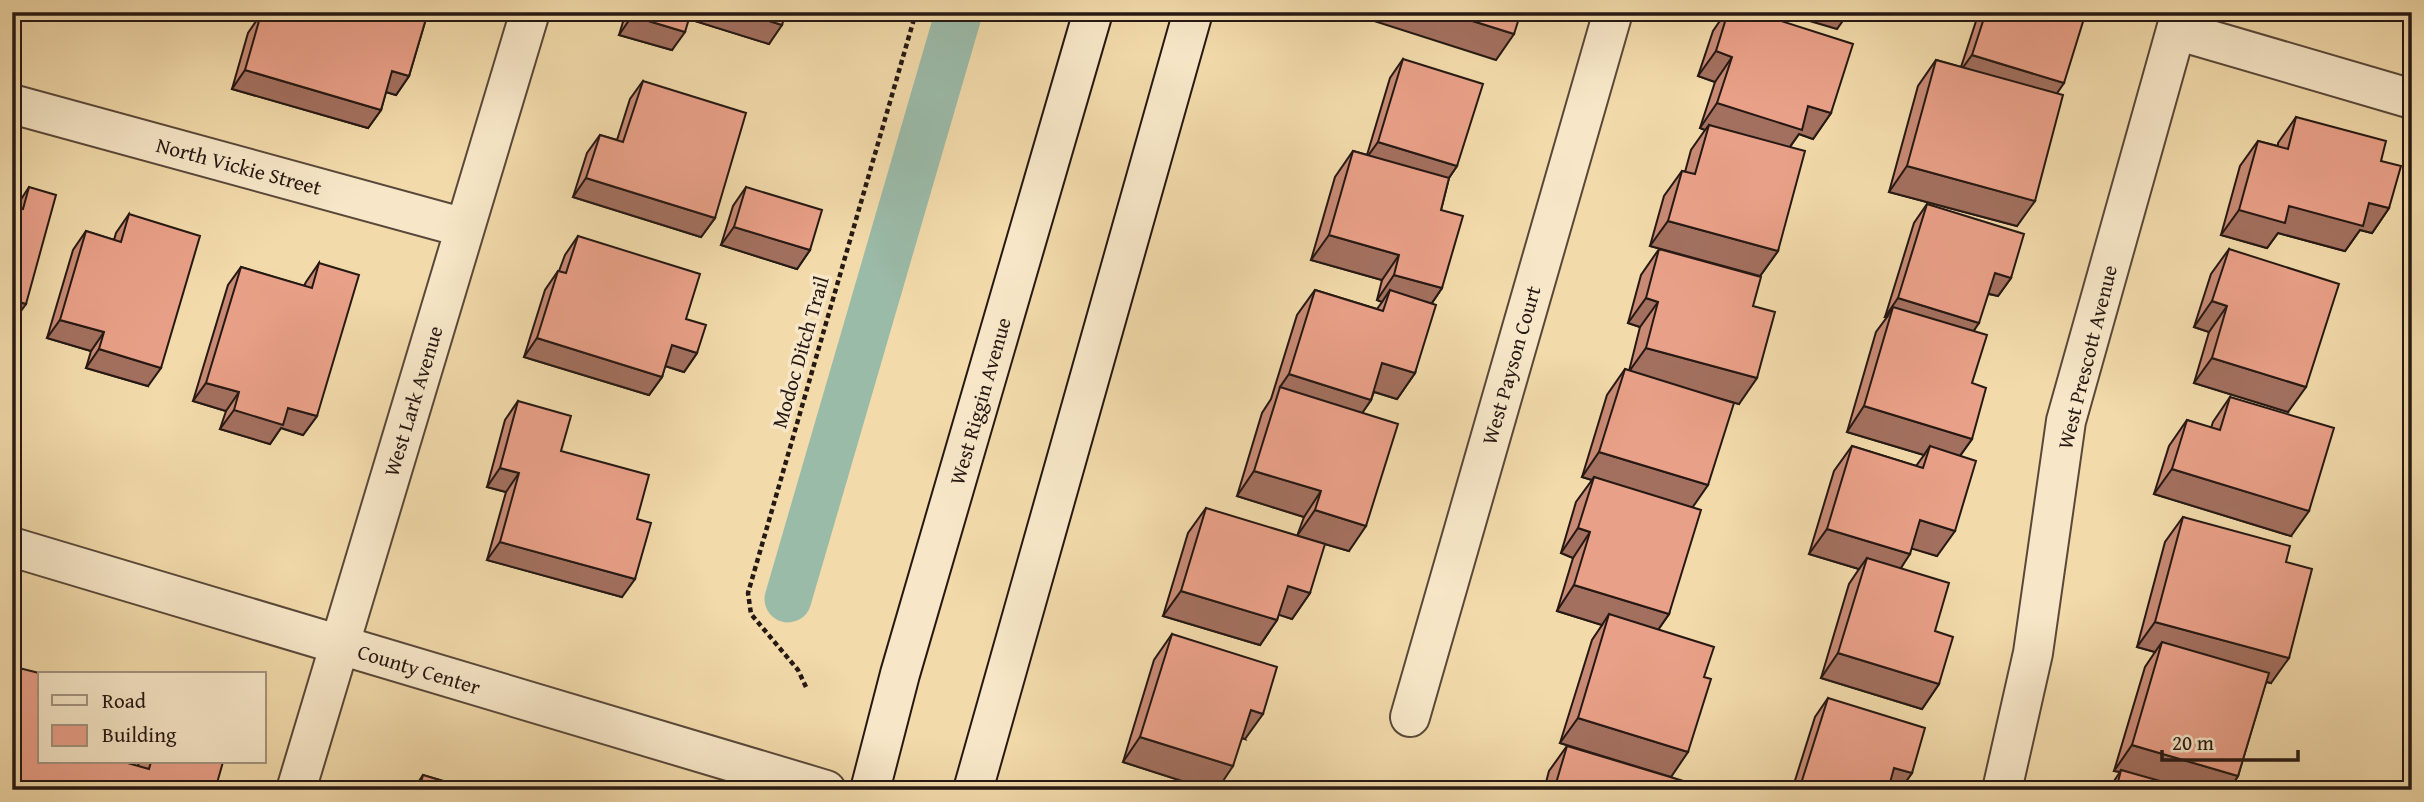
<svg xmlns="http://www.w3.org/2000/svg" width="2424" height="802" viewBox="0 0 2424 802" font-family="'Gentium Book Plus',serif">
<style>
.lines{fill:none;stroke-linecap:round;stroke-linejoin:round}
.canal{stroke:#9bbba9;stroke-width:47}
.minor-casing{stroke:#594839;stroke-width:42}
.tertiary-casing{stroke:#594839;stroke-width:42}
.secondary-casing{stroke:#261813;stroke-width:42}
.path{stroke:#261813;stroke-width:4.5;stroke-dasharray:5 3.5;stroke-linecap:butt}
.minor{stroke:#f7e7c8;stroke-width:38}
.tertiary{stroke:#f7e7c8;stroke-width:38}
.secondary{stroke:#f7e7c8;stroke-width:38}
.wall{fill:#c88a75;stroke:#261813;stroke-width:2}
.shaded-wall{fill:#a3705f;stroke:#261813;stroke-width:2}
.building{fill:#e9a088;stroke:#261813;stroke-width:2}
.labels{text-anchor:middle;dominant-baseline:central;stroke-width:7;stroke-linejoin:round;paint-order:stroke}
.street-label{font-size:21px;fill:#261813;stroke:#f7e7c8}
</style>
<rect width="100%" height="100%" fill="#f2daaa"/>
<filter id="stains"><feTurbulence type="fractalNoise" baseFrequency=".00286" numOctaves="4"/><feColorMatrix values="0 0 0 0 .2 0 0 0 0 .09 0 0 0 0 .02 0 0 0 .5 -.17"/></filter>
<radialGradient id="worn" r=".72"><stop offset=".6" stop-color="#630" stop-opacity="0"/><stop offset="1" stop-color="#630" stop-opacity=".3"/></radialGradient>
<g class="lines">
<path class="canal" d="M 788,599 L 959,12"/>
<g class="minor-casing">
<path id="minor" d="M 2176,30 L 2412,99
M 12,104 L 465,228
M 1410,717 L 1613,12
M 296,790 L 530,12
M 2002,790 L 2033,653 L 2066,421 L 2181,12"/>
</g>
<g class="tertiary-casing">
<path id="tertiary" d="M 12,547 L 826,790"/>
</g>
<g class="secondary-casing">
<path id="secondary" d="M 870,790 L 900,674 L 1093,12
M 973,790 L 1193,12"/>
</g>
<path class="path" d="M 806,687 L 798,670 L 751,614 L 748,593 L 916,12"/>
<use href="#minor" class="minor"/>
<use href="#tertiary" class="tertiary"/>
<use href="#secondary" class="secondary"/>
</g>
<path class="wall" d="M 269,12 L 428,12 L 409,76 L 396,95 L 386,92 L 381,110 L 368,128 L 232,89 L 248,33 L 261,14 L 268,16 Z
M 626,12 L 786,12 L 769,44 L 689,19 L 672,50 L 619,35 Z
M 1726,12 L 1753,12 L 1831,113 L 1813,139 L 1799,134 L 1790,147 L 1778,251 L 1760,276 L 1650,246 L 1664,196 L 1682,171 L 1685,172 L 1691,150 L 1705,130 L 1700,128 L 1715,82 L 1698,76 L 1713,31 Z
M 1979,12 L 2086,12 L 2057,93 L 2017,226 L 1889,192 L 1918,86 L 1936,60 L 1961,67 Z
M 1403,59 L 1457,166 L 1449,178 L 1441,210 L 1442,288 L 1432,303 L 1415,373 L 1397,399 L 1374,392 L 1371,400 L 1362,413 L 1349,551 L 1297,536 L 1304,517 L 1237,496 L 1262,413 L 1271,399 L 1297,315 L 1315,290 L 1377,309 L 1382,302 L 1377,300 L 1382,280 L 1311,260 L 1335,177 L 1353,151 L 1367,155 L 1390,78 Z
M 643,81 L 715,218 L 701,237 L 573,197 L 587,153 L 600,135 L 617,140 L 630,99 Z
M 2296,117 L 2381,161 L 2389,208 L 2372,233 L 2360,230 L 2345,251 L 2278,233 L 2267,248 L 2221,235 L 2240,166 L 2258,141 L 2278,146 L 2278,143 Z
M 29,187 L 13,322 L 12,322 L 12,206 L 16,207 Z
M 746,187 L 810,250 L 797,269 L 721,245 L 733,206 Z
M 1927,204 L 2011,278 L 1998,296 L 1988,294 L 1974,331 L 1972,383 L 1972,439 L 1960,456 L 1937,556 L 1912,548 L 1901,568 L 1935,631 L 1939,684 L 1922,709 L 1821,678 L 1849,584 L 1859,569 L 1809,554 L 1834,471 L 1852,446 L 1916,466 L 1924,455 L 1847,432 L 1876,332 L 1887,317 L 1885,317 L 1914,223 Z
M 129,214 L 148,386 L 86,368 L 91,351 L 47,338 L 73,250 L 86,231 L 114,240 L 116,233 Z
M 578,236 L 686,319 L 697,353 L 684,372 L 665,366 L 662,377 L 649,395 L 524,357 L 545,290 L 558,271 L 559,271 L 565,255 Z
M 2412,240 L 2412,259 L 2406,258 Z
M 1659,249 L 1753,306 L 1739,404 L 1695,391 L 1693,507 L 1669,614 L 1658,630 L 1671,777 L 1699,790 L 1544,790 L 1549,771 L 1567,746 L 1637,767 L 1560,743 L 1592,640 L 1602,625 L 1557,611 L 1573,558 L 1561,553 L 1576,502 L 1592,480 L 1582,477 L 1607,395 L 1625,369 L 1629,371 L 1640,327 L 1628,323 L 1641,275 Z
M 2229,249 L 2288,412 L 2194,383 L 2209,332 L 2194,327 L 2211,274 Z
M 319,263 L 317,416 L 303,435 L 281,428 L 270,444 L 220,429 L 226,411 L 193,401 L 228,285 L 241,267 L 304,286 L 306,282 Z
M 2412,313 L 2412,328 L 2408,327 Z
M 2230,397 L 2291,536 L 2154,494 L 2169,446 L 2187,420 L 2211,428 L 2213,422 Z
M 518,401 L 561,451 L 637,519 L 622,597 L 487,560 L 506,492 L 487,487 L 505,420 Z
M 1206,508 L 1310,593 L 1292,619 L 1279,614 L 1277,620 L 1260,645 L 1163,616 L 1188,533 Z
M 2183,517 L 2286,562 L 2271,683 L 2266,682 L 2238,776 L 2229,790 L 2108,790 L 2120,772 L 2114,771 L 2145,667 L 2155,652 L 2137,647 L 2165,542 Z
M 1172,634 L 1245,739 L 1242,738 L 1217,790 L 1210,790 L 1123,762 L 1154,660 Z
M 19,668 L 40,762 L 138,766 L 139,762 L 223,762 L 12,790 L 12,678 Z
M 1828,698 L 1912,773 L 1900,790 L 1888,788 L 1888,790 L 1792,790 L 1815,717 Z
M 423,775 L 473,790 L 413,790 Z"/>
<path class="shaded-wall" d="M 31,12 L 51,12 L 48,17 Z
M 686,12 L 740,12 L 782,25 L 769,44 L 682,17 Z
M 1380,12 L 1444,12 L 1514,34 L 1496,60 L 1374,21 Z
M 1779,12 L 1849,12 L 1837,29 Z
M 632,16 L 685,32 L 672,50 L 619,35 Z
M 1716,51 L 1732,57 L 1715,82 L 1698,76 Z
M 1972,55 L 2064,83 L 2051,102 L 1959,73 Z
M 245,70 L 381,110 L 368,128 L 232,89 Z
M 392,71 L 409,76 L 396,95 L 379,90 Z
M 1717,103 L 1808,106 L 1831,113 L 1813,139 L 1799,134 L 1784,155 L 1709,125 L 1705,130 L 1700,128 Z
M 1378,142 L 1457,166 L 1444,185 L 1365,160 Z
M 1907,166 L 2035,201 L 2017,226 L 1889,192 Z
M 586,178 L 715,218 L 701,237 L 573,197 Z
M 2369,203 L 2389,208 L 2372,233 L 2360,230 L 2345,251 L 2278,233 L 2267,248 L 2221,235 L 2239,210 L 2289,206 Z
M 1668,221 L 1778,251 L 1760,276 L 1650,246 Z
M 734,227 L 810,250 L 797,269 L 721,245 Z
M 1329,235 L 1399,255 L 1382,280 L 1311,260 Z
M 2412,250 L 2412,259 L 2406,258 Z
M 1995,273 L 2011,278 L 1998,296 L 1982,292 Z
M 1394,275 L 1442,288 L 1425,313 L 1390,290 L 1382,302 L 1377,300 Z
M 1646,298 L 1658,302 L 1640,327 L 1628,323 Z
M 1898,298 L 1979,323 L 1966,342 L 1893,307 L 1887,317 L 1885,317 Z
M 12,300 L 26,304 L 13,322 L 12,322 Z
M 2212,301 L 2227,306 L 2209,332 L 2194,327 Z
M 60,320 L 104,332 L 91,351 L 47,338 Z
M 537,338 L 662,377 L 649,395 L 524,357 Z
M 672,345 L 697,353 L 684,372 L 659,364 Z
M 1646,348 L 1757,378 L 1739,404 L 1628,373 Z
M 99,349 L 161,368 L 148,386 L 86,368 Z
M 2212,358 L 2306,387 L 2288,412 L 2194,383 Z
M 1382,363 L 1415,373 L 1397,399 L 1365,389 Z
M 1289,374 L 1371,400 L 1354,425 L 1280,387 Z
M 206,383 L 239,392 L 226,411 L 193,401 Z
M 1864,406 L 1972,439 L 1954,464 L 1930,446 L 1924,455 L 1847,432 Z
M 288,408 L 317,416 L 303,435 L 281,428 L 270,444 L 220,429 L 234,410 Z
M 1599,452 L 1708,485 L 1690,511 L 1594,477 L 1592,480 L 1582,477 Z
M 500,468 L 519,473 L 506,492 L 487,487 Z
M 2172,469 L 2309,511 L 2291,536 L 2154,494 Z
M 1254,471 L 1321,491 L 1304,517 L 1237,496 Z
M 1315,510 L 1366,526 L 1349,551 L 1297,536 Z
M 1920,520 L 1955,531 L 1937,556 L 1903,546 Z
M 1578,528 L 1590,532 L 1573,558 L 1561,553 Z
M 1827,529 L 1910,554 L 1893,580 L 1867,558 L 1859,569 L 1809,554 Z
M 500,542 L 635,579 L 622,597 L 487,560 Z
M 1574,585 L 1669,614 L 1651,640 L 1609,614 L 1602,625 L 1557,611 Z
M 1288,586 L 1310,593 L 1292,619 L 1270,612 Z
M 1181,591 L 1277,620 L 1260,645 L 1163,616 Z
M 2155,622 L 2289,658 L 2271,683 L 2159,653 L 2162,642 L 2155,652 L 2137,647 Z
M 1838,653 L 1939,684 L 1922,709 L 1821,678 Z
M 1251,710 L 1263,714 L 1245,739 L 1233,735 Z
M 1578,718 L 1688,752 L 1671,777 L 1560,743 Z
M 1140,737 L 1233,766 L 1217,790 L 1210,790 L 1123,762 Z
M 2132,745 L 2238,776 L 2229,790 L 2180,790 L 2121,770 L 2120,772 L 2114,771 Z
M 1894,768 L 1912,773 L 1900,790 L 1892,790 L 1881,786 Z"/>
<path class="building" d="M 276,12 L 428,12 L 409,76 L 392,71 L 381,110 L 245,70 L 261,14 L 274,18 Z
M 633,12 L 691,12 L 685,32 L 632,16 Z
M 740,12 L 786,12 L 782,25 Z
M 1444,12 L 1521,12 L 1514,34 Z
M 1728,12 L 1753,12 L 1853,44 L 1831,113 L 1808,106 L 1802,130 L 1717,103 L 1732,57 L 1716,51 Z
M 1986,12 L 2086,12 L 2064,83 L 1972,55 Z
M 1403,59 L 1483,84 L 1457,166 L 1378,142 Z
M 1936,60 L 2063,95 L 2035,201 L 1907,166 Z
M 643,81 L 746,113 L 715,218 L 586,178 L 600,135 L 623,142 Z
M 2296,117 L 2386,141 L 2381,161 L 2401,166 L 2389,208 L 2369,203 L 2363,226 L 2289,206 L 2285,223 L 2239,210 L 2258,141 L 2288,149 Z
M 1709,125 L 1805,151 L 1778,251 L 1668,221 L 1682,171 L 1695,174 Z
M 1353,151 L 1449,178 L 1441,210 L 1463,216 L 1442,288 L 1394,275 L 1399,255 L 1329,235 Z
M 29,187 L 56,195 L 26,304 L 12,300 L 12,206 L 23,209 Z
M 746,187 L 822,210 L 810,250 L 734,227 Z
M 1927,204 L 2024,234 L 2011,278 L 1995,273 L 1979,323 L 1898,298 Z
M 129,214 L 200,236 L 161,368 L 99,349 L 104,332 L 60,320 L 86,231 L 121,242 Z
M 578,236 L 700,274 L 686,319 L 706,325 L 697,353 L 672,345 L 662,377 L 537,338 L 558,271 L 566,273 Z
M 1659,249 L 1761,277 L 1753,306 L 1775,312 L 1757,378 L 1646,348 L 1658,302 L 1646,298 Z
M 2229,249 L 2339,284 L 2306,387 L 2212,358 L 2227,306 L 2212,301 Z
M 319,263 L 359,275 L 317,416 L 288,408 L 283,425 L 234,410 L 239,392 L 206,383 L 241,267 L 312,288 Z
M 1315,290 L 1383,311 L 1390,290 L 1436,305 L 1415,373 L 1382,363 L 1371,400 L 1289,374 Z
M 1893,307 L 1987,335 L 1972,383 L 1986,388 L 1972,439 L 1864,406 Z
M 1625,369 L 1734,403 L 1708,485 L 1599,452 Z
M 1280,387 L 1398,424 L 1366,526 L 1315,510 L 1321,491 L 1254,471 Z
M 2230,397 L 2334,428 L 2309,511 L 2172,469 L 2187,420 L 2220,430 Z
M 518,401 L 571,416 L 561,451 L 649,475 L 637,519 L 651,523 L 635,579 L 500,542 L 519,473 L 500,468 Z
M 1852,446 L 1923,468 L 1930,446 L 1976,461 L 1955,531 L 1920,520 L 1910,554 L 1827,529 Z
M 1594,477 L 1701,510 L 1669,614 L 1574,585 L 1590,532 L 1578,528 Z
M 1206,508 L 1325,544 L 1310,593 L 1288,586 L 1277,620 L 1181,591 Z
M 2183,517 L 2290,546 L 2286,562 L 2312,569 L 2289,658 L 2155,622 Z
M 1867,558 L 1949,583 L 1935,631 L 1953,637 L 1939,684 L 1838,653 Z
M 1609,614 L 1714,647 L 1704,677 L 1711,679 L 1688,752 L 1578,718 Z
M 1172,634 L 1277,667 L 1263,714 L 1251,710 L 1233,766 L 1140,737 Z
M 2162,642 L 2269,673 L 2238,776 L 2132,745 Z
M 19,668 L 43,674 L 40,674 L 40,762 L 124,762 L 149,769 L 151,762 L 223,762 L 215,790 L 12,790 L 12,691 Z
M 1828,698 L 1925,728 L 1912,773 L 1894,768 L 1888,790 L 1799,790 Z
M 1567,746 L 1700,786 L 1699,790 L 1554,790 Z
M 2121,770 L 2192,790 L 2116,790 Z
M 423,775 L 473,790 L 419,790 Z"/>
<g class="labels">
<g class="street-label">
<text transform="translate(239 166) rotate(15)">North Vickie Street</text>
<text transform="translate(800 352) rotate(-74)">Modoc Ditch Trail</text>
<text transform="translate(2087 357) rotate(-76)">West Prescott Avenue</text>
<text transform="translate(1511 365) rotate(-74)">West Payson Court</text>
<text transform="translate(413 401) rotate(-73)">West Lark Avenue</text>
<text transform="translate(980 401) rotate(-74)">West Riggin Avenue</text>
<text transform="translate(419 669) rotate(17)">County Center</text>
</g>
</g>
<rect width="2424" height="802" fill="none" stroke="#f2daaa" stroke-width="42"/>
<rect x="14" y="14" width="2396" height="774" fill="none" stroke="#261813" stroke-width="3.5"/>
<rect x="21" y="21" width="2382" height="760" fill="none" stroke="#261813" stroke-width="2"/>
<rect x="38" y="672" width="228" height="91" fill="#f7e7c8" stroke="#a39480" stroke-width="2"/>
<rect x="52" y="695" width="35" height="10" fill="#f7e7c8" stroke="#a39480" stroke-width="2"/>
<text x="102" y="708" font-size="21" fill="#261813">Road</text>
<rect x="52" y="725" width="35" height="21" fill="#e9a088" stroke="#a39480" stroke-width="2"/>
<text x="102" y="742" font-size="21" fill="#261813">Building</text>
<path d="M2162 750v10h136v-10" fill="none" stroke="#261813" stroke-width="3.5"/>
<text x="2172" y="750" font-size="21" fill="#261813" stroke="#f7e7c8" stroke-width="5" paint-order="stroke">20 m</text>
<rect width="100%" height="100%" filter="url(#stains)"/>
<rect width="100%" height="100%" fill="url(#worn)"/>
</svg>
